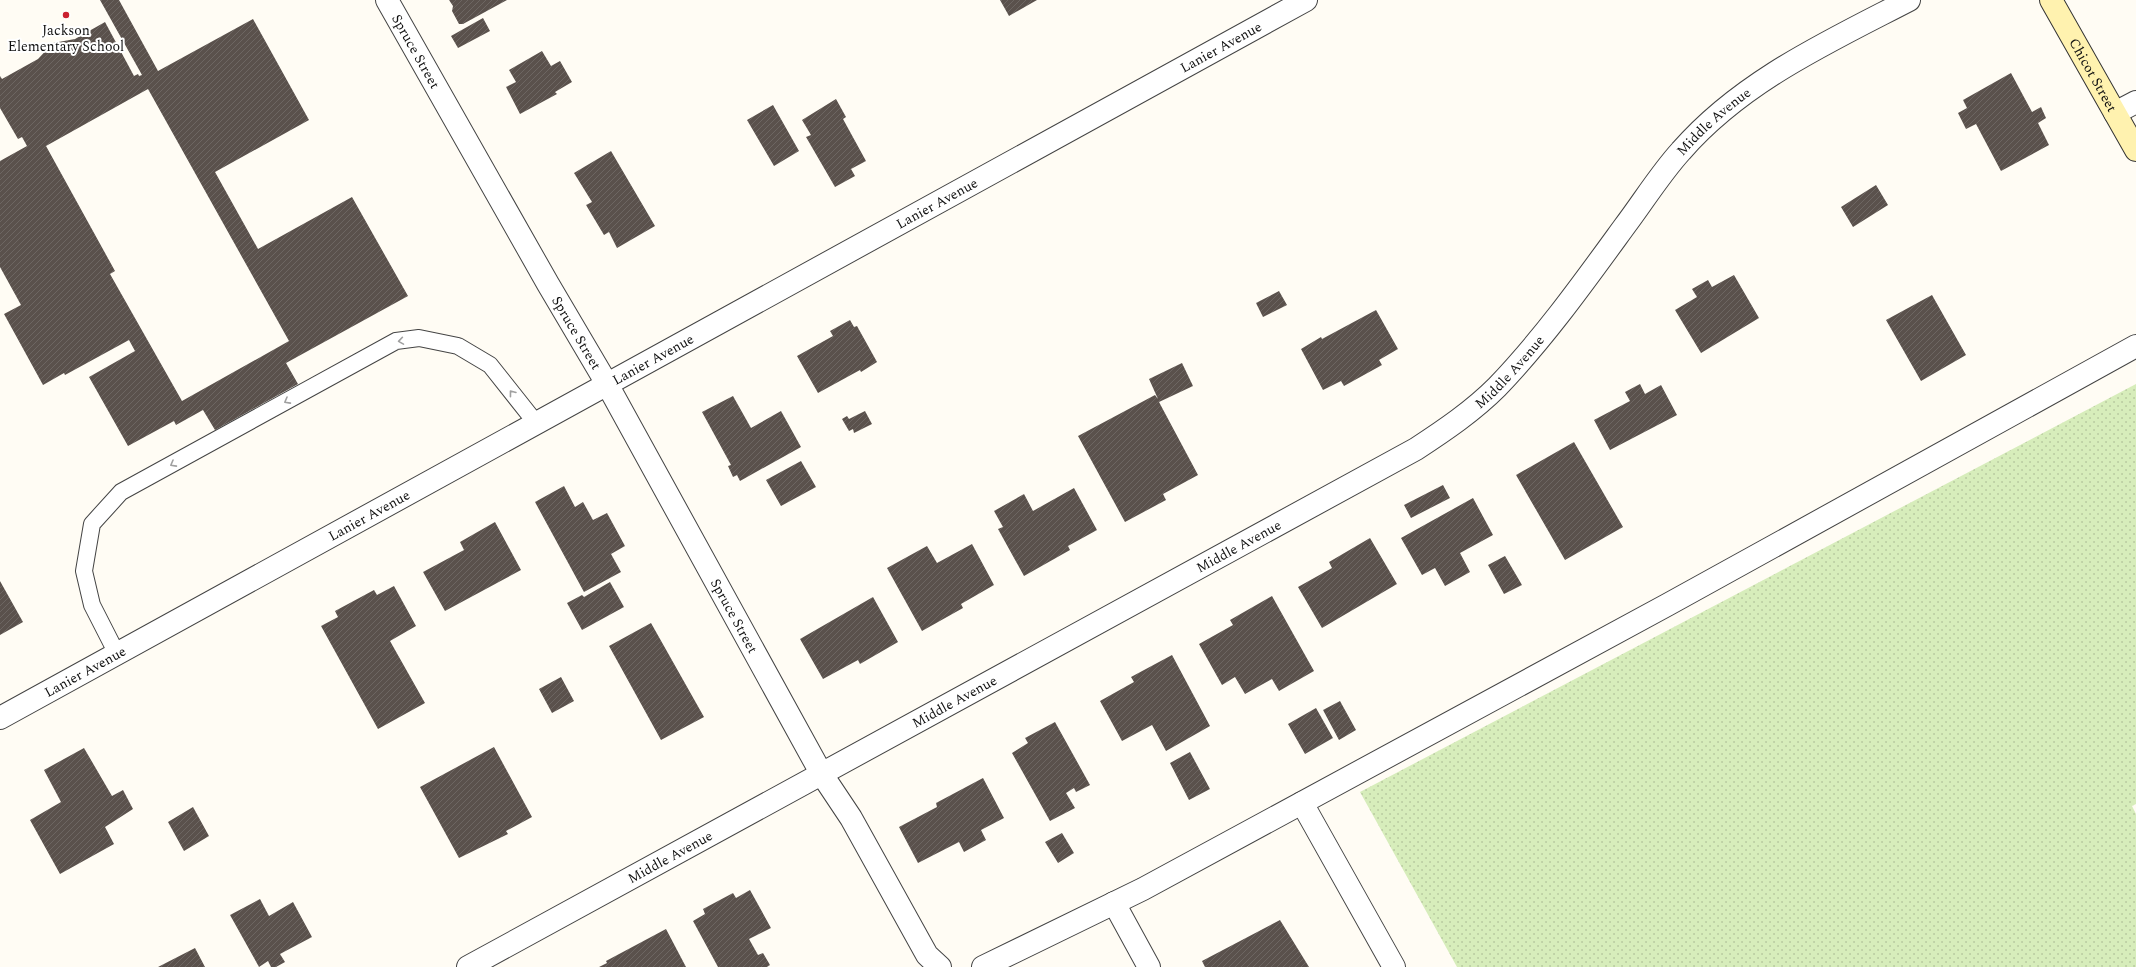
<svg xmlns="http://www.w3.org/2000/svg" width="2136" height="967" viewBox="0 0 2136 967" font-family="Spectral,serif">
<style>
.grass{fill:url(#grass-dots)}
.building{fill:url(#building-hatch);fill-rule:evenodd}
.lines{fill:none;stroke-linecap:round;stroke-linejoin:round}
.service-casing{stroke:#444;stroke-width:18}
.minor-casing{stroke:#444;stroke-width:24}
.secondary-casing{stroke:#333;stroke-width:24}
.service{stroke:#fff;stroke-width:16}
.minor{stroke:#fff;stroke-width:22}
.secondary{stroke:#fff2af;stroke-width:22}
.oneway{stroke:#a0a0a0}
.poi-dot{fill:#ca2030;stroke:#fff;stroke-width:1.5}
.labels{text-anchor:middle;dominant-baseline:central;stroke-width:4;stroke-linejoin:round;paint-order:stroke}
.poi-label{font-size:14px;fill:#111;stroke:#fff}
.street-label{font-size:14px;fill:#111;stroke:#fff}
</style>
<defs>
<pattern id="grass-dots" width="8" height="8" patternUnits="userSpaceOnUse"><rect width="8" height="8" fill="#d7edbb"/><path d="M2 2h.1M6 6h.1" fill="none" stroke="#b8caa0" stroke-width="1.8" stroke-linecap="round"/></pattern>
<pattern id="building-hatch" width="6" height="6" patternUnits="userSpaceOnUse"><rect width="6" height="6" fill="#5a514c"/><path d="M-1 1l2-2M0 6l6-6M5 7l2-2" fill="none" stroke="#6d6662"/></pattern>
</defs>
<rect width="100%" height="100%" fill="#fffcf4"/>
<path class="grass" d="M 2136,384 L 2136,804 L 2132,806 L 2136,814 L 2136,967 L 1457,967 L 1360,792 Z"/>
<path class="building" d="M 100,0 L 119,0 L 158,71 L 253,19 L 309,120 L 215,172 L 258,249 L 352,197 L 408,296 L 286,363 L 298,384 L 215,430 L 203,410 L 176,425 L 174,421 L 128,446 L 89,377 L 135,351 L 129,340 L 65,375 L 64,373 L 43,385 L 4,314 L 21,305 L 0,267 L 0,161 L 27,146 L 22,137 L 18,139 L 0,108 L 0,76 L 2,79 L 38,59 L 53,43 L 75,39 L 105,22 L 134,76 L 138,74 L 139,76 L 142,75 ZM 148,89 L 289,341 L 182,401 L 110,274 L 115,271 L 46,146 Z
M 449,0 L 507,0 L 463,24 L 459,24 L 452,11 L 453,6 Z
M 1000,0 L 1037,0 L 1009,16 Z
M 483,18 L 490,31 L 458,48 L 451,36 Z
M 542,51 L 551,66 L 560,61 L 572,82 L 555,92 L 557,94 L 520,114 L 506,87 L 516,82 L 509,70 Z
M 2011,73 L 2032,112 L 2041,107 L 2046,118 L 2038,123 L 2049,145 L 2001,171 L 1976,124 L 1966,129 L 1958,113 L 1967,108 L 1963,100 Z
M 836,99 L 846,117 L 843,119 L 866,161 L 851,169 L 855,176 L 835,187 L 806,137 L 811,135 L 802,120 Z
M 773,105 L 799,151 L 774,166 L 747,120 Z
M 611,151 L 655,226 L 617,248 L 609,232 L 604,235 L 586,205 L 592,202 L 574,173 Z
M 1876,185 L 1888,205 L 1853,227 L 1841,207 Z
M 1734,275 L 1759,318 L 1701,353 L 1675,310 L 1697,297 L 1692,289 L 1708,280 L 1712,287 Z
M 1279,291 L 1287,305 L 1263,317 L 1256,303 Z
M 1932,295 L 1966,355 L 1921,381 L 1886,320 Z
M 1376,310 L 1398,349 L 1379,360 L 1382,365 L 1344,386 L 1341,381 L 1323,390 L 1301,349 L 1321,337 L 1322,339 Z
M 850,320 L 854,327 L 857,326 L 877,362 L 861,372 L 860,370 L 818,393 L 797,356 L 833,336 L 830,331 Z
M 1182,363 L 1193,386 L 1159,402 L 1198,475 L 1163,494 L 1166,500 L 1125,522 L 1078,436 L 1155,395 L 1158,399 L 1149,379 Z
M 1640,384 L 1645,394 L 1661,385 L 1677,415 L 1610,450 L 1594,420 L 1630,401 L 1625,392 Z
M 733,396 L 751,428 L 781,411 L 801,447 L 740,481 L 737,475 L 733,477 L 728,466 L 731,465 L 702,412 Z
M 865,411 L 872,424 L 854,433 L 853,429 L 849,431 L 842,419 L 847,416 L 849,419 Z
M 1574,442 L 1623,527 L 1565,560 L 1516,475 Z
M 801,461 L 816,487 L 781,506 L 766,480 Z
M 1443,485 L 1450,498 L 1411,518 L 1404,505 Z
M 564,486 L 575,507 L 583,502 L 593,520 L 607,513 L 625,546 L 611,554 L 621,572 L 584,592 L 535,502 Z
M 1074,488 L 1097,530 L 1068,546 L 1070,550 L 1024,576 L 998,529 L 1003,527 L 994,511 L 1024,494 L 1033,511 Z
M 1473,498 L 1493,535 L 1460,553 L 1470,572 L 1445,586 L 1435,568 L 1422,575 L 1401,538 Z
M 495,522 L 521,570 L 445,611 L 423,572 L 464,550 L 460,542 Z
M 1370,538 L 1397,584 L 1322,628 L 1298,587 L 1332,568 L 1329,562 Z
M 972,544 L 994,585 L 961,604 L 963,608 L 922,631 L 887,568 L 927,546 L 937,563 Z
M 1505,556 L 1522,585 L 1504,594 L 1488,565 Z
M 0,581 L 23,622 L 0,635 Z
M 610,582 L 624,607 L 582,630 L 567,603 L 582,595 L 584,597 Z
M 394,586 L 416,626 L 390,641 L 425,703 L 378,729 L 321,626 L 338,617 L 335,611 L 374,590 L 377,595 Z
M 1272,596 L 1314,671 L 1279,691 L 1272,679 L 1245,694 L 1235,677 L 1222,685 L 1199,644 L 1233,625 L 1230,620 Z
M 873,597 L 898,642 L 860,664 L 858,660 L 823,679 L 800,639 Z
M 651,623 L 704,717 L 661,740 L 609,646 Z
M 1172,655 L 1210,726 L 1166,751 L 1152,725 L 1122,741 L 1100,701 L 1134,682 L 1131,677 Z
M 561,677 L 574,701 L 552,713 L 539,689 Z
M 1340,701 L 1356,730 L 1339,740 L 1323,710 Z
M 1316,708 L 1333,738 L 1305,754 L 1288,724 Z
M 1055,722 L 1090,785 L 1076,792 L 1074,788 L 1066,793 L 1075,808 L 1050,821 L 1012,753 L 1028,743 L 1025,738 Z
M 494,747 L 532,817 L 506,831 L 508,834 L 459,858 L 420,787 Z
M 84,748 L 112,796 L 123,790 L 133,809 L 105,827 L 114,844 L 60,874 L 30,820 L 61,802 L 44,770 Z
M 1190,752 L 1210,789 L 1189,800 L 1170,763 Z
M 983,778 L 1004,818 L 981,830 L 986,840 L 964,852 L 959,842 L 918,863 L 899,827 L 937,807 L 936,803 Z
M 193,807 L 209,836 L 184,851 L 168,822 Z
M 1062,833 L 1074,853 L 1058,863 L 1045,842 Z
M 750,890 L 771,928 L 749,939 L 758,955 L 763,953 L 770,965 L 767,967 L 718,967 L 693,921 L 705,914 L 703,909 L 733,893 L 736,898 Z
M 260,899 L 269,916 L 293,902 L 312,937 L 280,954 L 285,962 L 276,967 L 271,967 L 268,961 L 259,967 L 230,915 Z
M 1280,920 L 1309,967 L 1205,967 L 1202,961 Z
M 666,929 L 686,967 L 599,967 L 607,963 L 606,961 Z
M 195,948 L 205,967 L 158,967 Z"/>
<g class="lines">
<g class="service-casing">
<path id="service" d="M 117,654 L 92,605 L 84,571 L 92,524 L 121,492 L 396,341 L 419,338 L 458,346 L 490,365 L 536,423"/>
</g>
<g class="minor-casing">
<g id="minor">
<path id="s1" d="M 387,0 L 548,284 L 607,384 L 821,773 L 851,818 L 927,955 L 940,967"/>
<path d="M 2115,113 L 2136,102"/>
<path id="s2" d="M 0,718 L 1306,0"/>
<path d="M 1302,803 L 1394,967"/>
<path d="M 1114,903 L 1149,967"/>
<path id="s3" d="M 468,967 L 1416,449 C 1445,430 1473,411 1497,387 C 1544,338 1584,282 1624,227 C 1643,202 1660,174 1681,151 C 1742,81 1828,42 1909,0"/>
<path d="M 983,967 L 1143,889 L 1667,605 L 2136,346"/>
</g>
</g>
<g class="secondary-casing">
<g id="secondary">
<path id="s4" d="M 2051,0 L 2136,150"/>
</g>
</g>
<use href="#service" class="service"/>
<use href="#minor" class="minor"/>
<use href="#secondary" class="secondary"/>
</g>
<defs><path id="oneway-chevron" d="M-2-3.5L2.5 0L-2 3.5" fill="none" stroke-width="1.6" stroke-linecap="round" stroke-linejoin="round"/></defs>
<g class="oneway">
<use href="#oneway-chevron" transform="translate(401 341) rotate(171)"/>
<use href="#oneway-chevron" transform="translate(512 393) rotate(-128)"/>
<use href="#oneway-chevron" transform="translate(287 401) rotate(151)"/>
<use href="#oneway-chevron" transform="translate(173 464) rotate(151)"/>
</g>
<circle class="poi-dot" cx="66" cy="15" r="4"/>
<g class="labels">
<g class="poi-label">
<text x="66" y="30">Jackson<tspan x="66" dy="16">Elementary School</tspan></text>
</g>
<g class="street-label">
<text stroke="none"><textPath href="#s2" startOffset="1393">Lanier Avenue</textPath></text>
<text stroke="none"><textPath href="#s1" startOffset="59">Spruce Street</textPath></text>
<text stroke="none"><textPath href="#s4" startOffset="86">Chicot Street</textPath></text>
<text stroke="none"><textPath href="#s3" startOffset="1526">Middle Avenue</textPath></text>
<text stroke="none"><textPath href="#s2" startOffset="1069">Lanier Avenue</textPath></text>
<text stroke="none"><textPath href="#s1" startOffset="383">Spruce Street</textPath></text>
<text stroke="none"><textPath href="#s2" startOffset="745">Lanier Avenue</textPath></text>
<text stroke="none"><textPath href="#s3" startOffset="1202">Middle Avenue</textPath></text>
<text stroke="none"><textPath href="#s2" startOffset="421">Lanier Avenue</textPath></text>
<text stroke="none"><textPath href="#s3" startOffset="878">Middle Avenue</textPath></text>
<text stroke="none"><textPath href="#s1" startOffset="707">Spruce Street</textPath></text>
<text stroke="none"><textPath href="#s2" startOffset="97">Lanier Avenue</textPath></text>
<text stroke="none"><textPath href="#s3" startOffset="554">Middle Avenue</textPath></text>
<text stroke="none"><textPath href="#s3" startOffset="230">Middle Avenue</textPath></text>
</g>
</g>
</svg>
